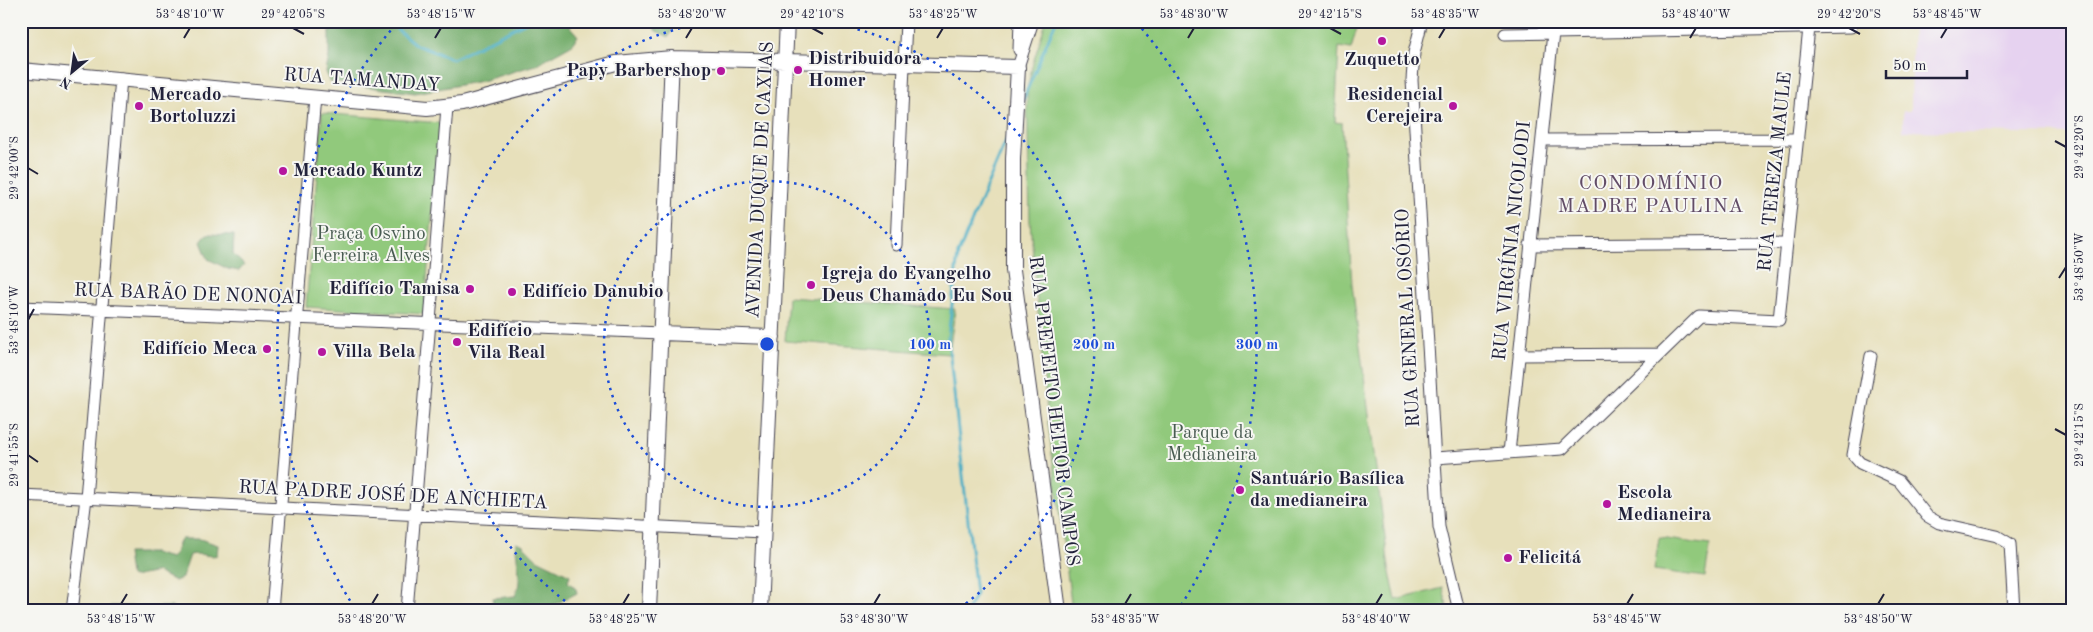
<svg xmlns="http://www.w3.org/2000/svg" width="2093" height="632" viewBox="0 0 2093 632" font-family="'Old Standard TT',serif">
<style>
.built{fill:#e6d2f0}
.green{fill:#91c97c;stroke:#5a765c}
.forest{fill:#74ad6c;stroke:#4b6854}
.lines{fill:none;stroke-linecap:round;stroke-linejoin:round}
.stream{stroke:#46adc5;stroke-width:3}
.minor-casing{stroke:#403e4e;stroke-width:13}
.tertiary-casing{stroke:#403e4e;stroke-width:16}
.minor{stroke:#fff;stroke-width:11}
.tertiary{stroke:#fff;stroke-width:14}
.ticks{fill:none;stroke:#22223b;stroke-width:2}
.ring{fill:none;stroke:#1d4ed8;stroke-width:2.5;stroke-dasharray:2.5 5}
.poi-dot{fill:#b5179e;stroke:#f6f6f2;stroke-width:2}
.labels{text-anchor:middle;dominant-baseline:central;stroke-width:4;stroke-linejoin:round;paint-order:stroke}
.poi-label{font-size:19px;font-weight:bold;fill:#22223b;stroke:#f6f6f2;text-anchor:start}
.street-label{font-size:19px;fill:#22223b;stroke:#f6f6f2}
.park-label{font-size:19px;fill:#495c52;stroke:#f6f6f2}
.neighbourhood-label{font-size:20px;letter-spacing:1px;fill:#624c67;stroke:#f6f6f2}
.centre{fill:#1d4ed8;stroke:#f6f6f2;stroke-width:2.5}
.ring-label{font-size:15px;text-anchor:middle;font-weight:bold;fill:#1d4ed8;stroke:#f6f6f2;stroke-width:4;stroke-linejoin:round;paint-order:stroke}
.neatline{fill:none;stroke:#22223b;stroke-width:2}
.ticks-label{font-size:12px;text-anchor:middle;fill:#22223b}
</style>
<rect width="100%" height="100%" fill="#f6f6f2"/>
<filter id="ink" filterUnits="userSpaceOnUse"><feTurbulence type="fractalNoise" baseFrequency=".02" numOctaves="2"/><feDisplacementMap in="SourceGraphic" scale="10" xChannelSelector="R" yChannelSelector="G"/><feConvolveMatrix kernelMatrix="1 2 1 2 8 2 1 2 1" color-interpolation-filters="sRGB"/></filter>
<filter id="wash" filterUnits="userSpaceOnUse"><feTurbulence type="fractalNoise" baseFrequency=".0096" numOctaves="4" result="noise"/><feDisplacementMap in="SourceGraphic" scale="20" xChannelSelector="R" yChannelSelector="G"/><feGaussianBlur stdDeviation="1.12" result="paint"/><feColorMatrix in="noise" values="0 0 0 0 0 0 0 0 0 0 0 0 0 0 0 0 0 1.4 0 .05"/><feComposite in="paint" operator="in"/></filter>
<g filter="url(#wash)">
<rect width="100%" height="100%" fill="#e7e0bb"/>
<path class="built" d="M 1913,21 L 2072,21 L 2072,134 L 1903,131 L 1903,111 L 1911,111 Z"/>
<path class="green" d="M 1046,21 L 1359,21 L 1351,49 L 1339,47 L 1335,122 L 1342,123 L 1352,285 L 1389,568 L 1396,600 L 1443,588 L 1448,611 L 1072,611 L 1048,423 L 1030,222 L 1027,90 L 1033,63 Z
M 322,113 L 440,123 L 424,314 L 306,307 Z
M 788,297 L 955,309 L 949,354 L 785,341 Z
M 1659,538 L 1710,545 L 1705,577 L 1654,570 Z"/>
<path class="forest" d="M 332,21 L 565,21 L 578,36 L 571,45 L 535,65 L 482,81 L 415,93 L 330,82 L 326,72 L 329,56 L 329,33 Z
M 650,21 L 675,21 L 669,37 L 656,31 Z
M 207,234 L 234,235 L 233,254 L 244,265 L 239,271 L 228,269 L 208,259 L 201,242 Z
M 181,539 L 200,539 L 218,545 L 217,555 C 209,558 201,552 190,555 L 182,578 L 175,581 L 157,572 L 133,577 L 130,575 L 127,553 L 153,553 L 171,558 C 178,552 176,544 181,539 Z
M 516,542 L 522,544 L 537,559 L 570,575 L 568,582 L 576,589 L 577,593 L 550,607 L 531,605 L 525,611 L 489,611 L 488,608 L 492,605 L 493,598 L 515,596 C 524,579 515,560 516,542 Z
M 110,606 L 172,607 L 181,611 L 111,611 Z"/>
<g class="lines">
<path class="stream" d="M 387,21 L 416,45 L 453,59 L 528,21
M 1022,102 L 1056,21
M 967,611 L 976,594 L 948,338 L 958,254 L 1009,134"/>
</g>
</g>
<g filter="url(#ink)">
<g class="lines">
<g class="minor-casing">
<path id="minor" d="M 1422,21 L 1414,53 L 1412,80 L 1439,527 L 1459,611
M 1505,34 L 1851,27
M 1019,50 L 1020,21
M 1018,67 L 1033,21
M 1542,140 L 1798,139
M 896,245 L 906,21
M 1530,245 L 1787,243
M 21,307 L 661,333
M 1519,355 L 1659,354
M 1871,356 L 1853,455 L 1860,463 L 1899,481 L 1927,516 L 1939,523 L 1997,536 L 2010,544 L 2014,611
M 1509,453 L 1553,33
M 1435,458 L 1562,449 L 1699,316 L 1779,320 L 1809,28
M 21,495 L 763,532
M 72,611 L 86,498 L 121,78
M 272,611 L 315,97
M 407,611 L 447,107"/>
</g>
<g class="tertiary-casing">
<path id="tertiary" d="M 21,70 L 427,108 L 462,104 L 616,63 L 672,58 L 1018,67 L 1013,159 L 1013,270 L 1059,611
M 661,333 L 773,337
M 649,611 L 672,58
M 760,611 L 787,21"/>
</g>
<use href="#minor" class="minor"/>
<use href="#tertiary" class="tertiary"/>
</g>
</g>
<path class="ticks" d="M 293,28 L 304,34M 812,28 L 823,34M 1330,28 L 1341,34M 1849,28 L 1860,34M 184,38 L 190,28M 435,38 L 441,28M 686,38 L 692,28M 937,38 L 943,28M 1188,38 L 1194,28M 1439,38 L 1445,28M 1690,38 L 1696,28M 1941,38 L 1947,28M 2055,141 L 2066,147M 28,168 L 38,174M 2059,278 L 2066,267M 28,320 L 34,309M 2055,429 L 2066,435M 28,455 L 38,462M 121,604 L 127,594M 372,604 L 378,594M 623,604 L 629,594M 874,604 L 880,594M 1125,604 L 1131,594M 1376,604 L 1382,594M 1627,604 L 1633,594M 1878,604 L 1884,594"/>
<g class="ring">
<circle cx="767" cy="344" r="163"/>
<path d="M577 610A327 327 0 0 1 713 21M821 21A327 327 0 0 1 957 610"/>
<path d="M354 607A490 490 0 0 1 397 23M1137 23A490 490 0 0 1 1180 607"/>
</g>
<g class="poi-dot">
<circle cx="1382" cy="41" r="5"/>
<circle cx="798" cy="70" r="5"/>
<circle cx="721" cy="71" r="5"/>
<circle cx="139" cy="106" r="5"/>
<circle cx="1453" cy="106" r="5"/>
<circle cx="283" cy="171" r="5"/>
<circle cx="811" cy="285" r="5"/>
<circle cx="470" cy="289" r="5"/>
<circle cx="512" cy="292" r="5"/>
<circle cx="457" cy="342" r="5"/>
<circle cx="267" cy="349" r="5"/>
<circle cx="322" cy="352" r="5"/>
<circle cx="1240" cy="490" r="5"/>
<circle cx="1607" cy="504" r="5"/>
<circle cx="1508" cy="558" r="5"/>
</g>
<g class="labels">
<g class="poi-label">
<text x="808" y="59">Distribuidora<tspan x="808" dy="22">Homer</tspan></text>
<text x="1382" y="60" text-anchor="middle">Zuquetto</text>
<text x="711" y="71" text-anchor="end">Papy Barbershop</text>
<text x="149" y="95">Mercado<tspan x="149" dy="22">Bortoluzzi</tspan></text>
<text x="1443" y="95" text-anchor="end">Residencial<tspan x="1443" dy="22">Cerejeira</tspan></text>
<text x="293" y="171">Mercado Kuntz</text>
<text x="821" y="274">Igreja do Evangelho<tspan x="821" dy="22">Deus Chamado Eu Sou</tspan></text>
<text x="460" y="289" text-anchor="end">Edifício Tamisa</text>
<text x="522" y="292">Edifício Danubio</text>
<text x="467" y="331">Edifício<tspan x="467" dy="22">Vila Real</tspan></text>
<text x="257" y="349" text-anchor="end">Edifício Meca</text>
<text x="332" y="352">Villa Bela</text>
<text x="1250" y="479">Santuário Basílica<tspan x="1250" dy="22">da medianeira</tspan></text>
<text x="1617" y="493">Escola<tspan x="1617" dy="22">Medianeira</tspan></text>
<text x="1518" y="558">Felicitá</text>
</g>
<g class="street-label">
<text transform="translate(362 81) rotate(4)">RUA TAMANDAY</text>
<text transform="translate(1776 172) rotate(-84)">RUA TEREZA MAULE</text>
<text transform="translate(761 180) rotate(-87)">AVENIDA DUQUE DE CAXIAS</text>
<text transform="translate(1513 241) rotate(-84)">RUA VIRGÍNIA NICOLODI</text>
<text transform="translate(188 295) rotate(2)">RUA BARÃO DE NONOAI</text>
<text transform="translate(1409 318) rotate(-93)">RUA GENERAL OSÓRIO</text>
<text transform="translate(1053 411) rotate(83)">RUA PREFEITO HEITOR CAMPOS</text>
<text transform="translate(393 496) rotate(3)">RUA PADRE JOSÉ DE ANCHIETA</text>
</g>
<g class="park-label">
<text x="371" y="234">Praça Osvino<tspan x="371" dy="22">Ferreira Alves</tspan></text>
<text x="1212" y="433">Parque da<tspan x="1212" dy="22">Medianeira</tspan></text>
</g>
<g class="neighbourhood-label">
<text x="1651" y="184">CONDOMÍNIO<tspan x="1651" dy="23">MADRE PAULINA</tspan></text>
</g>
</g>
<circle cx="767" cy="344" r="8" class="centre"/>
<g class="ring-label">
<text x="930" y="349">100 m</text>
<text x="1094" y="349">200 m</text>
<text x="1257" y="349">300 m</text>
</g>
<rect width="2093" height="632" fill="none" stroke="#f6f6f2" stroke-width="55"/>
<g transform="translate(72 72) rotate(209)" stroke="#f6f6f2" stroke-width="4" paint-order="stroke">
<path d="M0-4L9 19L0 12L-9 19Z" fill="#22223b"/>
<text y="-8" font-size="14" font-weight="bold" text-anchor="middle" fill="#22223b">N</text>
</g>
<path d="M1886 70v8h81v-8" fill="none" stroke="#22223b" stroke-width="2.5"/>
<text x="1893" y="70" font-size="15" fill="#22223b" stroke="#f6f6f2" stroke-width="4" paint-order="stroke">50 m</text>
<rect x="28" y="28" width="2038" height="576" class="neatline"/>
<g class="ticks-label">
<text x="190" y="18">53°48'10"W</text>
<text x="293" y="18">29°42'05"S</text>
<text x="441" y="18">53°48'15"W</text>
<text x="692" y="18">53°48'20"W</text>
<text x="812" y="18">29°42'10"S</text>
<text x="943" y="18">53°48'25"W</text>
<text x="1194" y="18">53°48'30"W</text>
<text x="1330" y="18">29°42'15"S</text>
<text x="1445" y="18">53°48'35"W</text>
<text x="1696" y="18">53°48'40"W</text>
<text x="1849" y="18">29°42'20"S</text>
<text x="1947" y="18">53°48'45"W</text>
<text transform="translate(2079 147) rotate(-90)" y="4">29°42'20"S</text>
<text transform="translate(14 168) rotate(-90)" y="4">29°42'00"S</text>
<text transform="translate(2079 267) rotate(-90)" y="4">53°48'50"W</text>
<text transform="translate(14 320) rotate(-90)" y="4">53°48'10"W</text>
<text transform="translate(2079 435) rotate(-90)" y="4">29°42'15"S</text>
<text transform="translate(14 455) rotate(-90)" y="4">29°41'55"S</text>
<text x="121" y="623">53°48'15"W</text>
<text x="372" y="623">53°48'20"W</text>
<text x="623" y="623">53°48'25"W</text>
<text x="874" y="623">53°48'30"W</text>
<text x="1125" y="623">53°48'35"W</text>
<text x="1376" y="623">53°48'40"W</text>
<text x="1627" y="623">53°48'45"W</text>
<text x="1878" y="623">53°48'50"W</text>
</g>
</svg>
